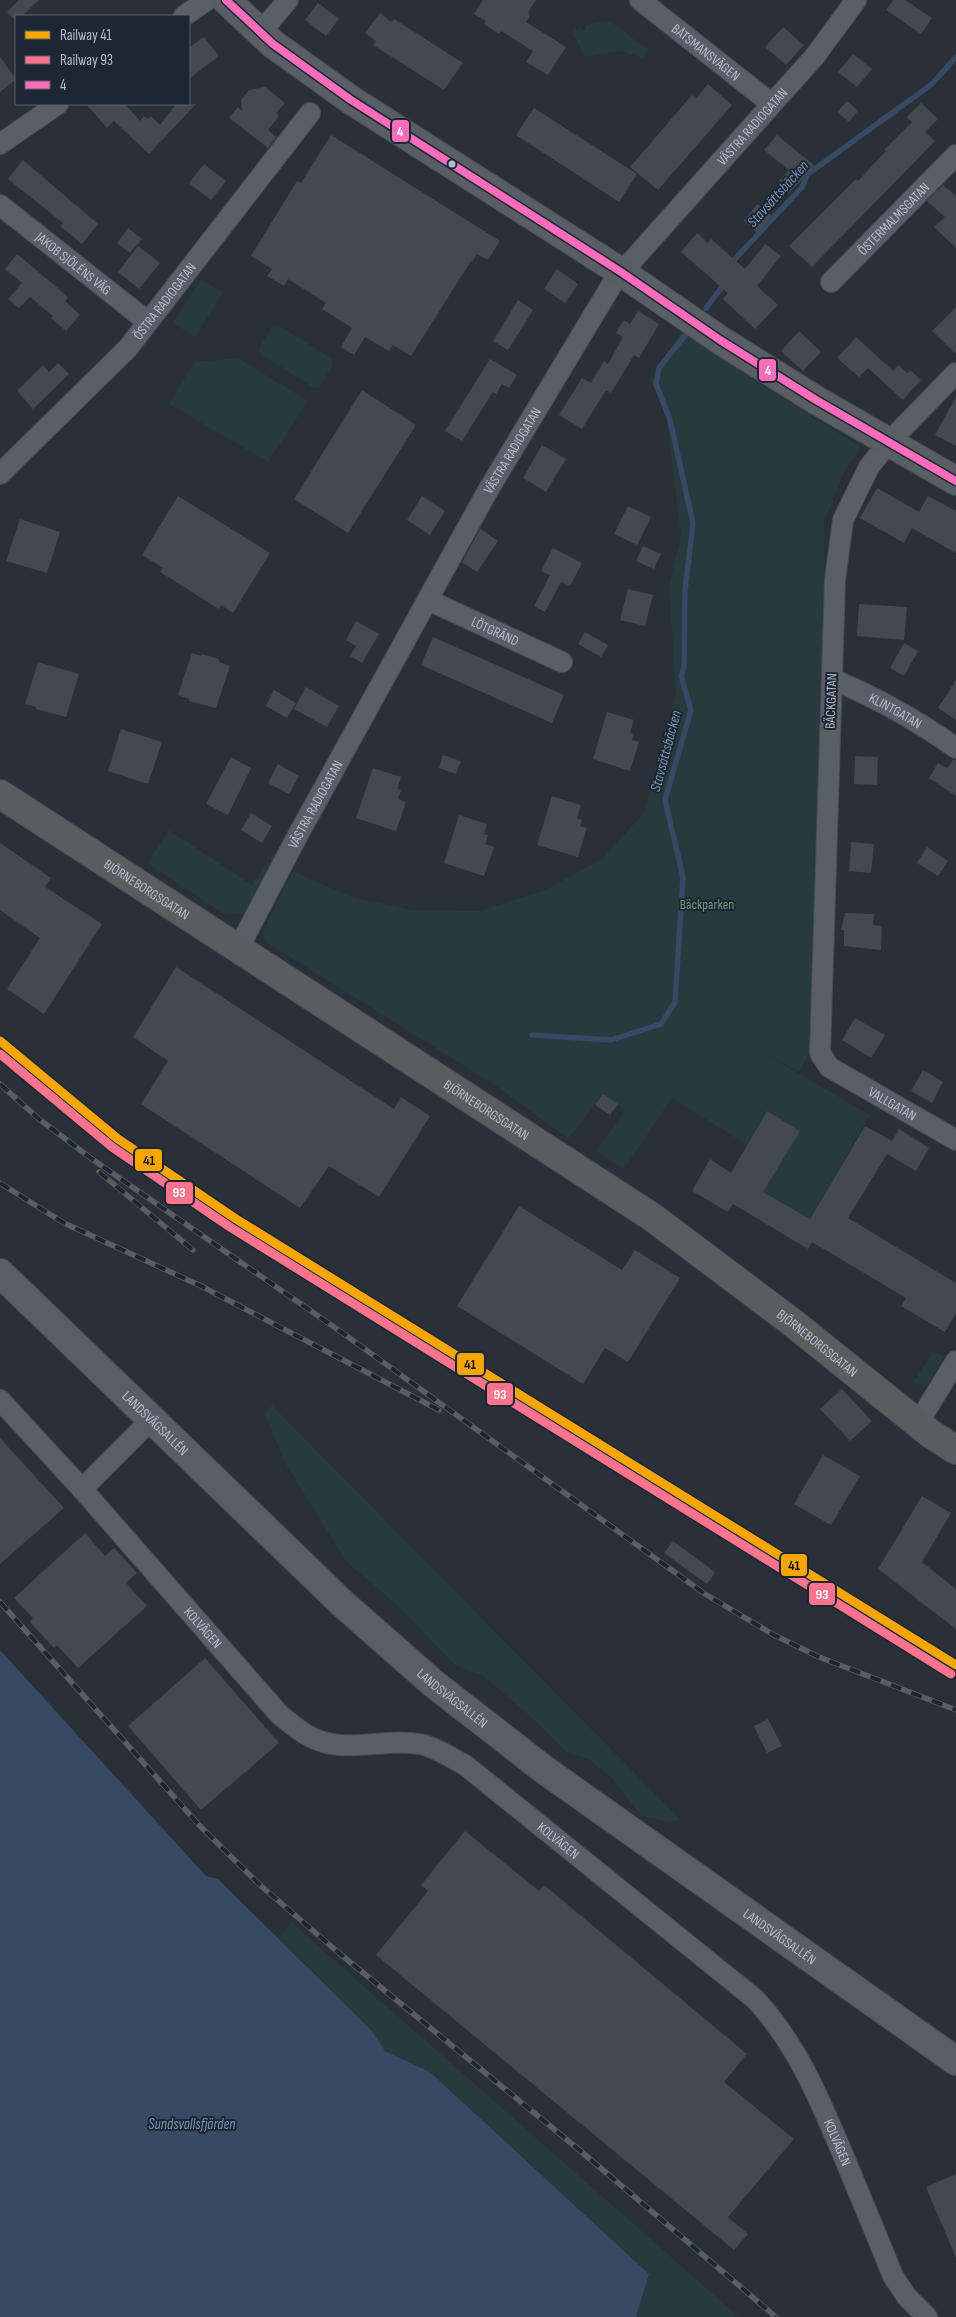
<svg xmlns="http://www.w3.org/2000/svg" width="956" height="2317" viewBox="0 0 956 2317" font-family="'Sofia Sans Condensed',sans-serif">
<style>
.green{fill:#273a3e}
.water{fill:#384963}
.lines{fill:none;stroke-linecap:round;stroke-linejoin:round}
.stream{stroke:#384963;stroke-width:5.5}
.building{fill:#444950}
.street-casing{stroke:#484c53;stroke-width:22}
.secondary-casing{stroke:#484c53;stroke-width:30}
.highway-casing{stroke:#474c53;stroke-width:30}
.street{stroke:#5a5e66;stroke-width:20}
.secondary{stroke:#595d64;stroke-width:28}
.highway{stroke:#5a5d60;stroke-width:28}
.rail-casing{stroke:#595d64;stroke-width:5.5}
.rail{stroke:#1d2633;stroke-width:4;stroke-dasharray:11;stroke-linecap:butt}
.bus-1-casing{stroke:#1d2633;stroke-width:11}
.bus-1{stroke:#fb6dba;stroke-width:8}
.rail-1-casing{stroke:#1d2633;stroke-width:12}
.rail-2-casing{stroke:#1d2633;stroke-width:12}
.rail-1{stroke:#f7a600;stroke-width:9}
.rail-2{stroke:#fc738d;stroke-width:9}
.bus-dot{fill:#b4bcc9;stroke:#1d2633;stroke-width:2}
.labels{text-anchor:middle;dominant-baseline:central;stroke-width:4;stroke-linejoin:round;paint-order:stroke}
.street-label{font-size:14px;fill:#b4bcc9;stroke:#1d2633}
.park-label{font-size:14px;fill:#6b9a76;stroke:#1d2633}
.water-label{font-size:15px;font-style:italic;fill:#7c92b1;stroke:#1d2633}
.line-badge{stroke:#1d2633;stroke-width:2}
.badge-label{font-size:14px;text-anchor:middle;font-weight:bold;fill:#fff}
.pale-badge-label{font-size:14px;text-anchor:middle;font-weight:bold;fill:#111}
</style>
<rect width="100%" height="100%" fill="#2a3038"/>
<path class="green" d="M 606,21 C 624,27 632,41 648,48 L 643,58 L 621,51 L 584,57 L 577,40 L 573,36 L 574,31 L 579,27 L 585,31 L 586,25 Z
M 201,279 L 223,292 L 195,337 L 173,323 Z
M 278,325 L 331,358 L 333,364 L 320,387 L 314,388 L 261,354 L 259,349 L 272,326 Z
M 683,329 L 745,374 L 861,447 L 846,468 L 824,522 L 824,693 L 809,1053 L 799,1072 L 764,1053 L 870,1115 L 810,1219 L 746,1182 L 800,1131 L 767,1111 L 747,1145 L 672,1098 L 624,1169 L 596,1151 L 625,1110 L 603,1094 L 568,1139 L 498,1087 L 266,942 L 263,932 L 293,871 L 354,898 L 412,910 L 479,911 L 545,890 L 602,859 L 643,814 L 676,695 L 669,585 L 681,536 L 666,414 L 650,379 Z
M 238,358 L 308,401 L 268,462 L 169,404 L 194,362 Z
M 298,819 L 247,913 L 225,915 L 147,863 L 169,830 L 252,885 Z
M 933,1352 L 944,1356 L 928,1383 L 924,1385 L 913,1383 Z
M 272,1405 L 301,1435 L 681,1820 L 670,1822 L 641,1816 L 611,1777 L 588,1759 L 568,1753 L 531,1717 L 482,1675 L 456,1666 L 400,1608 L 346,1561 L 284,1461 L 265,1414 Z
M 291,1922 L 739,2317 L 636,2317 L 649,2274 L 430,2072 L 385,2051 L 372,2031 L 279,1939 Z"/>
<path class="water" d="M 0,1650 L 206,1876 L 218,1879 L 372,2031 L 385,2051 L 430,2072 L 649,2274 L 636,2317 L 0,2317 Z"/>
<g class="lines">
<path class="stream" d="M 732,267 L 735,259 L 802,187 L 808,174 L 932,84 L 956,57
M 706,308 L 726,282
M 532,1035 L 611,1040 L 661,1024 L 675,1002 L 683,877 L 665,800 L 691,710 L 681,676 L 684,667 L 685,591 L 693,523 L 670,420 L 656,384 L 659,368 L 686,334"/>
</g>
<path class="building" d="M 19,0 L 39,0 L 22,16 L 16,16 L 16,21 L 7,12 Z
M 483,0 L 536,0 L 528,12 L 530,16 L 526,22 L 566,47 L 548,75 L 526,62 L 533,51 L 501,31 L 499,34 L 484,24 L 486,21 L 474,14 Z
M 893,0 L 905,0 L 932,18 L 921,34 L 886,10 Z
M 318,3 L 339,19 L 326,36 L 305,20 Z
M 380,13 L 391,22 L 394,19 L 463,63 L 444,90 L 373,45 L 376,41 L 365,33 Z
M 783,27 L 804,45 L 786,65 L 765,47 Z
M 204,37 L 219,56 L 189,79 L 189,48 Z
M 853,54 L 872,69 L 857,87 L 838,72 Z
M 0,57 L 16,79 L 0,92 Z
M 708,84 L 732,105 L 658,190 L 630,167 L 692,95 L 696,99 Z
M 265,87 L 285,103 L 276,113 L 279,116 L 268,130 L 276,137 L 268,148 L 229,118 L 238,107 L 242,111 L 241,100 L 249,90 Z
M 847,101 L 858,111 L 849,122 L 837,112 Z
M 921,103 L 938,119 L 925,132 L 935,141 L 812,267 L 789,246 L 856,179 L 858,181 L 886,151 L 884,150 L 912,122 L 907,117 Z
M 86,104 L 125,104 L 140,121 L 144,116 L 148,119 L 151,116 L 160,125 L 176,104 L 196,104 L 149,154 L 114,121 L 107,128 Z
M 534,108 L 637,174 L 619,202 L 516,135 Z
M 331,135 L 500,241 L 488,260 L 477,254 L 472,262 L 471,261 L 411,356 L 393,345 L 389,351 L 365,337 L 354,355 L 341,347 L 352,328 L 322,309 L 326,303 L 288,279 L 284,286 L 267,276 L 272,269 L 251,256 L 297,181 L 301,183 Z
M 777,135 L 815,166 L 789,193 L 778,182 L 789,170 L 764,150 Z
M 23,160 L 98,224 L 82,244 L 60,226 L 63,223 L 8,179 Z
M 204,164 L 226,181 L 211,200 L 189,183 Z
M 943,185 L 956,196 L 956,248 L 934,227 L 945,217 L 927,201 Z
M 757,204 L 772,216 L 758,233 L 744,221 Z
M 128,228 L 142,239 L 130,253 L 117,243 Z
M 697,233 L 708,243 L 711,239 L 745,269 L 765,244 L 781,256 L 757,286 L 778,305 L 755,329 L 723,299 L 728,293 L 681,252 Z
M 138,246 L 160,263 L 139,289 L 118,272 Z
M 17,254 L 60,290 L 68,298 L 65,301 L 80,315 L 66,331 L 51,318 L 53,316 L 30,297 L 19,308 L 8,299 L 22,283 L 5,269 Z
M 557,269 L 578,284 L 565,303 L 544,289 Z
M 518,300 L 533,310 L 508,350 L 493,341 Z
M 956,307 L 956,354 L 932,331 Z
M 638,311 L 659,324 L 639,358 L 634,355 L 611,393 L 606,390 L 582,429 L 559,415 L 582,378 L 591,383 L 604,361 L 608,364 L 623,337 L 616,333 L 624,320 L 630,324 Z
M 799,331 L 821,352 L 803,371 L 781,351 Z
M 856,337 L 893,371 L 898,365 L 907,373 L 911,371 L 921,380 L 903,400 L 868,368 L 859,377 L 837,358 Z
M 490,359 L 517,375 L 509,388 L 502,384 L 496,394 L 493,392 L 462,441 L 445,431 Z
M 58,363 L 69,374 L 33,409 L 17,391 L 43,365 L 49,372 Z
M 362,390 L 416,425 L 348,533 L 294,499 Z
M 956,397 L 956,446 L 935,435 Z
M 542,445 L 566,459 L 546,492 L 523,478 Z
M 877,488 L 919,512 L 928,496 L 956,511 L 956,553 L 912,528 L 904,543 L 860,518 Z
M 178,496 L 270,553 L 233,613 L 221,605 L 219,609 L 160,572 L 163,568 L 142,555 Z
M 422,496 L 445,511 L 430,535 L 407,520 Z
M 628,506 L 651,517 L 637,545 L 614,534 Z
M 20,519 L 60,532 L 47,573 L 6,561 Z
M 480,529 L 498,541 L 477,572 L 462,562 Z
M 643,546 L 661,554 L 654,569 L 636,561 Z
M 553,548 L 582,563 L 570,586 L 561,582 L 545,612 L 534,606 L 550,575 L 541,571 Z
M 628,589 L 653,595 L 645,626 L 620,620 Z
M 859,604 L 907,607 L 904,640 L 857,636 Z
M 356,621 L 379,634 L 362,663 L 350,656 L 356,646 L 346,640 Z
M 585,632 L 608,645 L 601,657 L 578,644 Z
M 433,637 L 564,695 L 552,723 L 421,665 Z
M 904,643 L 918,651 L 904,676 L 890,668 Z
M 192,653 L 201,656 L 202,654 L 219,659 L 219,662 L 230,666 L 216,708 L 189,701 L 189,699 L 178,695 Z
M 38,662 L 79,674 L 66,717 L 36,709 L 36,707 L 25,704 Z
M 956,680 L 956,720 L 938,708 Z
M 306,687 L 339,706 L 327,727 L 294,709 Z
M 274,690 L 296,703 L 287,718 L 266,706 Z
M 607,712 L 634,720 L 630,733 L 634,734 L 632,740 L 639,742 L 630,771 L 593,759 Z
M 121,729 L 162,742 L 148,784 L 108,771 Z
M 443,755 L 461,761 L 456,774 L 439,768 Z
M 855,756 L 878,757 L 877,785 L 854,784 Z
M 231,757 L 251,768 L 228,815 L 206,804 Z
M 954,759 L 956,760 L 956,796 L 929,778 L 938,763 L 947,768 Z
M 278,764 L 299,776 L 289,794 L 268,783 Z
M 373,768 L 401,777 L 397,789 L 401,790 L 398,799 L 406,802 L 396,831 L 356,818 Z
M 552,796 L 581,805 L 577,818 L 582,820 L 580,826 L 587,828 L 578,857 L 537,845 Z
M 251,813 L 272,826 L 262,843 L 241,830 Z
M 459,815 L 487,824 L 484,834 L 488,835 L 485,844 L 494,847 L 484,876 L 444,863 Z
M 851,842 L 874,844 L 871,873 L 849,871 Z
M 0,843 L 51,878 L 45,887 L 102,924 L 44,1014 L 7,989 L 40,938 L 0,910 Z
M 927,847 L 948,861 L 938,876 L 917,863 Z
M 845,913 L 874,914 L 873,925 L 882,926 L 881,950 L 844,946 L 844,930 L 841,930 Z
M 176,967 L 394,1109 L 401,1097 L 430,1116 L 379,1197 L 329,1166 L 300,1208 L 141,1104 L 168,1061 L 133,1037 Z
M 855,1018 L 885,1035 L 871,1058 L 842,1040 Z
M 923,1070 L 943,1082 L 932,1103 L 911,1091 Z
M 603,1094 L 618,1104 L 610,1115 L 595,1105 Z
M 767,1111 L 800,1131 L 763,1192 L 810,1219 L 865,1126 L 892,1141 L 899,1129 L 929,1148 L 916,1171 L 887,1154 L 848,1218 L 956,1283 L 956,1313 L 945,1332 L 901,1306 L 906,1298 L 812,1242 L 808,1249 L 733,1204 L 728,1212 L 692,1191 L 710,1159 L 731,1173 Z
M 519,1206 L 622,1270 L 635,1250 L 680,1278 L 628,1362 L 605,1348 L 583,1384 L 457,1306 Z
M 842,1389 L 872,1421 L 850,1441 L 820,1409 Z
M 0,1438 L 64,1508 L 0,1564 Z
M 823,1455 L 860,1476 L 831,1525 L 794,1504 Z
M 922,1496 L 951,1513 L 922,1562 L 956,1589 L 956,1629 L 878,1569 Z
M 85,1533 L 105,1556 L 114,1548 L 137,1573 L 126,1583 L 147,1606 L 78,1668 L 57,1645 L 54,1648 L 30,1622 L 33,1618 L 14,1598 Z
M 673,1541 L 715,1572 L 707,1584 L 664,1553 Z
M 205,1658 L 279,1743 L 201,1810 L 128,1726 Z
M 768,1719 L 782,1746 L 767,1753 L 754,1726 Z
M 465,1831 L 539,1891 L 544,1885 L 747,2054 L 724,2082 L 794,2139 L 728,2217 L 748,2234 L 734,2250 L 376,1955 L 428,1891 L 421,1885 Z
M 956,2174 L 956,2258 L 926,2187 Z"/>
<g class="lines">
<g class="street-casing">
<g id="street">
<path id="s1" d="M 640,0 L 772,104"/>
<path d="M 184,16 L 207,0"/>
<path d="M 258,31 L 271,20 L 288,0"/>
<path d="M 0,144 L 58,104"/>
<path id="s2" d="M 0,205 L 148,322"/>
<path id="s3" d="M 831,282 L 956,155"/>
<path id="s4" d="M 956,373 L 889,442 L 869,467 L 843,520 L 835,580 L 820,1053 L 829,1067 L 956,1140"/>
<path id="s5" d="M 0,474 L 128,348 L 310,113"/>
<path id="s6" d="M 428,600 L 562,662"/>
<path id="s7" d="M 832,679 C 875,697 918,721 956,748"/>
<path id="s8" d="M 238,949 L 299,833 L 487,492 L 614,281 L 815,56 L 856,0"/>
<path id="s9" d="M 0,1400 L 82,1489 L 279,1714 C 291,1724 305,1736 320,1741 C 352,1752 387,1738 420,1744 C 436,1747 451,1758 465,1765 L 755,1999 C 797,2044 820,2100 844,2157 C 860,2196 877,2236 893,2276 L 907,2297 L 927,2317"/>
<path d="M 918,1423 L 956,1361"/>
<path d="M 82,1489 L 152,1419"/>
</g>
</g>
<g class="secondary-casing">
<g id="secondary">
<path d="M 226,0 L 273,44 L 351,100 L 621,272 L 720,340 L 816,400 L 956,481"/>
<path id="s10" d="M 0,1273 L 343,1604 L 434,1684 L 546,1771 L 956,2061"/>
</g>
</g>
<g class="highway-casing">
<g id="highway">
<path id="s11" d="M 0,794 L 652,1217 L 793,1323 L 931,1434 L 956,1450"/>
</g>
</g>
<use href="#street" class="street"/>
<use href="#secondary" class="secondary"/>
<use href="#highway" class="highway"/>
<g class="rail-casing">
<path id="rail" d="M 0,1084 L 39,1119 L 92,1159 L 344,1334 L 705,1594 L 774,1635 L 819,1657 L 956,1710
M 99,1172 L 193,1250
M 0,1183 L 64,1223 L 201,1286 L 439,1410
M 0,1602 L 200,1826 L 260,1885 L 339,1953 L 577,2148 L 776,2317"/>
</g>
<use href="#rail" class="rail"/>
<g class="bus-1-casing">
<path id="bus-1" d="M 226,0 L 273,44 L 351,100 L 621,272 L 720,340 L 816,400 L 956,481"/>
</g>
<use href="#bus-1" class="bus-1"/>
<g class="rail-1-casing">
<path id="rail-1" d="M 0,1041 L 118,1139 L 236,1219 L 956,1665"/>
</g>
<g class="rail-2-casing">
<path id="rail-2" d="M 0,1054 L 112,1147 L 230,1227 L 951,1674"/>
</g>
<use href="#rail-1" class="rail-1"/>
<use href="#rail-2" class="rail-2"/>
</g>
<circle class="bus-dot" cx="452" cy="164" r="4.5"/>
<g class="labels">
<g class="street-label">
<text stroke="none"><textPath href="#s1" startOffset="84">BÅTSMANSVÄGEN</textPath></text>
<text stroke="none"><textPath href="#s8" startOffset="974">VÄSTRA RADIOGATAN</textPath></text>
<text stroke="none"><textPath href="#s3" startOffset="89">ÖSTERMALMSGATAN</textPath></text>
<text stroke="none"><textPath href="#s2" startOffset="94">JAKOB SJÖLÉNS VÄG</textPath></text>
<text stroke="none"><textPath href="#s5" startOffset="239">ÖSTRA RADIOGATAN</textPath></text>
<text stroke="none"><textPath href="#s8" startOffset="569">VÄSTRA RADIOGATAN</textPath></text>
<text stroke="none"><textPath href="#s6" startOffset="74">LÖTGRÄND</textPath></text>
<text transform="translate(831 701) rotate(-88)">BÄCKGATAN</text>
<text stroke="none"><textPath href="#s7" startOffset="71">KLINTGATAN</textPath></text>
<text stroke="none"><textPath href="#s8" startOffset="164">VÄSTRA RADIOGATAN</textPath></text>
<text stroke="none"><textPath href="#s11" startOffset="175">BJÖRNEBORGSGATAN</textPath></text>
<text stroke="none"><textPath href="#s4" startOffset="811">VALLGATAN</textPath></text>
<text stroke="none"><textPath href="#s11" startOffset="580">BJÖRNEBORGSGATAN</textPath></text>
<text stroke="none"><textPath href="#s11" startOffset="985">BJÖRNEBORGSGATAN</textPath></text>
<text stroke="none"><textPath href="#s10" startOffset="216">LANDSVÄGSALLÉN</textPath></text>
<text stroke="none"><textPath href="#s9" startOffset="305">KOLVÄGEN</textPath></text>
<text stroke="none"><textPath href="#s10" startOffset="621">LANDSVÄGSALLÉN</textPath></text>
<text stroke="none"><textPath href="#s9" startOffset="740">KOLVÄGEN</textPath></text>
<text stroke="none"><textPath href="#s10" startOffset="1026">LANDSVÄGSALLÉN</textPath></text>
<text stroke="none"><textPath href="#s9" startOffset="1159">KOLVÄGEN</textPath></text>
</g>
<g class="park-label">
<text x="707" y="904">Bäckparken</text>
</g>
<g class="water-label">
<text transform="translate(778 194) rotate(-48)">Stavsättsbäcken</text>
<text transform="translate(666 751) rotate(-75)">Stavsättsbäcken</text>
<text x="192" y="2124">Sundsvallsfjärden</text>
</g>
</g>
<g class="line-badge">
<rect x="391" y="119" width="19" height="24" rx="5" fill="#fb6dba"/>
<rect x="758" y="358" width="19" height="24" rx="5" fill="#fb6dba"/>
<rect x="134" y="1148" width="29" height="24" rx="5" fill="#f7a600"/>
<rect x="165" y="1181" width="29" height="24" rx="5" fill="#fc738d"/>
<rect x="456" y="1352" width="29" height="24" rx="5" fill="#f7a600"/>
<rect x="486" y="1382" width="28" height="24" rx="5" fill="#fc738d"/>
<rect x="780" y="1553" width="28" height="24" rx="5" fill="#f7a600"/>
<rect x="808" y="1582" width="28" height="24" rx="5" fill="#fc738d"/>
</g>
<g class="badge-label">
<text x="400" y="136">4</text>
<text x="768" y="375">4</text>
<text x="179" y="1197">93</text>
<text x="500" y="1399">93</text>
<text x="822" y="1599">93</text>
</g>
<g class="pale-badge-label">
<text x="149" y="1165">41</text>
<text x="470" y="1369">41</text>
<text x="794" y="1570">41</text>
</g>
<rect x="15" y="15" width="175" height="90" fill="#1d2633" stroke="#59626f"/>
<rect x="25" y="31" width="25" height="8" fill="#f7a600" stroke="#59626f"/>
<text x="60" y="40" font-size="15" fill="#b4bcc9">Railway 41</text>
<rect x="25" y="56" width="25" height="8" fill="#fc738d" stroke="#59626f"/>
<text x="60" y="65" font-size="15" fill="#b4bcc9">Railway 93</text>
<rect x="25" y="81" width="25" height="8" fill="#fb6dba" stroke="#59626f"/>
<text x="60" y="90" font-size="15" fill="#b4bcc9">4</text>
</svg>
